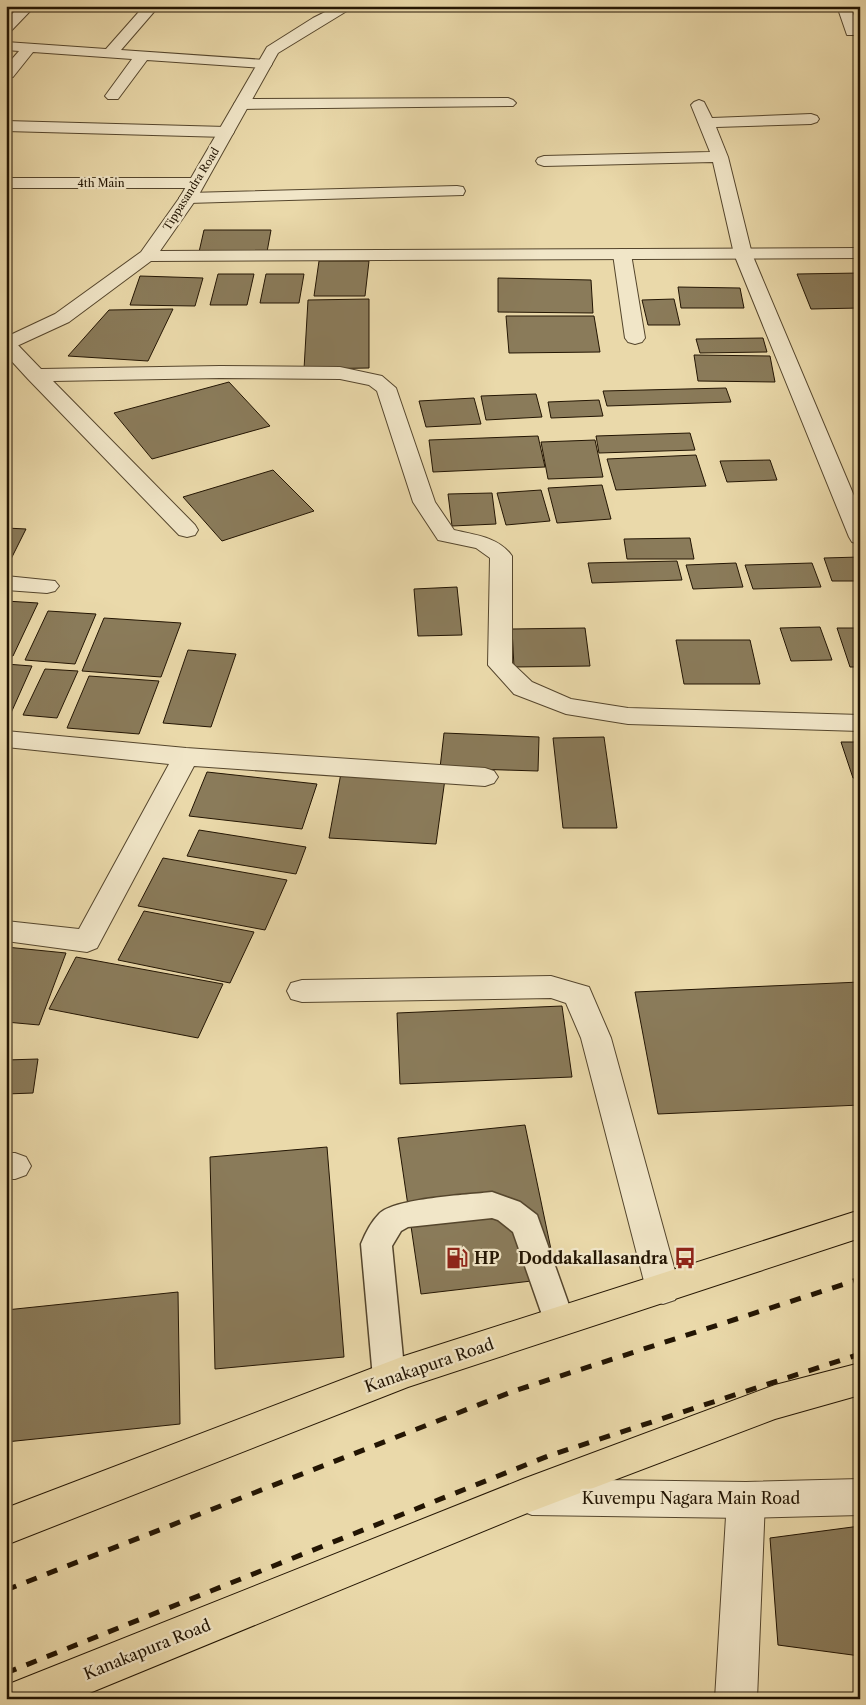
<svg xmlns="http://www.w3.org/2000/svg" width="866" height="1705" viewBox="0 0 866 1705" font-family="'Libre Caslon Text',serif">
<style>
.building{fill:#8a7b5a;stroke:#231503}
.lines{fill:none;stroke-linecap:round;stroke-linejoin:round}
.service-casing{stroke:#55462d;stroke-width:3}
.minor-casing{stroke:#55462d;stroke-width:2}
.tertiary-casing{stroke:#55462d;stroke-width:2}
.trunk-casing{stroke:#231503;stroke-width:2}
.service{fill:#f1e6c8;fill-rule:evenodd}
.minor{fill:#f1e6c8;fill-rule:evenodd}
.tertiary{fill:#f1e6c8;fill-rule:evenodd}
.trunk{fill:#ead9aa;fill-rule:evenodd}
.rail{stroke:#231503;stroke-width:5;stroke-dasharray:11 11;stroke-linecap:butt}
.labels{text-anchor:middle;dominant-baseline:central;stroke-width:4.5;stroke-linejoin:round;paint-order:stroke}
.far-street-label{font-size:11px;fill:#231503;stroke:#f1e6c8}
.near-poi-label{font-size:16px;font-weight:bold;fill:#231503;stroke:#f1e6c8;text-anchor:start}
.near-street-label{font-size:16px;fill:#231503;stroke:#f1e6c8}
</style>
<rect width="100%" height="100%" fill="#ead9aa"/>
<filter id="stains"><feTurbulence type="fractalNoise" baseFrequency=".004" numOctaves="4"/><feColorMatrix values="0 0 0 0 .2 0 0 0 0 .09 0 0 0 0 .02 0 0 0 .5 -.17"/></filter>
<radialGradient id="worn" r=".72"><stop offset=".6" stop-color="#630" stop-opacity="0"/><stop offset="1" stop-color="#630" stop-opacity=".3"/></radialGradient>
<path class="building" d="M 204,230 L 271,230 L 267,252 L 199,252 Z
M 319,261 L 369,261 L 365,296 L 314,296 Z
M 860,273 L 860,308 L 811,309 L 797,274 Z
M 218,274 L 254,274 L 247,305 L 210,305 Z
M 266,274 L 304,274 L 299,303 L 260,303 Z
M 140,276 L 203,278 L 195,306 L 130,305 Z
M 498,278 L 591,280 L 593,313 L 498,312 Z
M 678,287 L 740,288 L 744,308 L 681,308 Z
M 369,299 L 369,368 L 304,369 L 308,300 Z
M 674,299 L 680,325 L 648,325 L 642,300 Z
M 173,309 L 148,361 L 68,356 L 109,310 Z
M 506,316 L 594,316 L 600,352 L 509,353 Z
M 763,338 L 767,352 L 700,353 L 696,339 Z
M 694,355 L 770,356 L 775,382 L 698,381 Z
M 229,382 L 270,426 L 152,459 L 114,413 Z
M 726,388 L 731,402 L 607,406 L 603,391 Z
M 536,394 L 542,417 L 486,420 L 481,396 Z
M 474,398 L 481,424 L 426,427 L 419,401 Z
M 599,400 L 603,416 L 551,418 L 548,402 Z
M 690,433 L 695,450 L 599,453 L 596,436 Z
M 538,436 L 545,467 L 433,472 L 429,440 Z
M 595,440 L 603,477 L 548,479 L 541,442 Z
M 696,455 L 706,486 L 616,490 L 607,459 Z
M 770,460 L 777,480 L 727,482 L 720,461 Z
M 273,470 L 314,511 L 222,541 L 183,497 Z
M 602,485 L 611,519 L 557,523 L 548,488 Z
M 541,490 L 550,521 L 506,525 L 497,493 Z
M 492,493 L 496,524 L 452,526 L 448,494 Z
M 6,528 L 26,529 L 7,567 L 6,566 Z
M 690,538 L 694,559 L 627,559 L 624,539 Z
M 860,557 L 860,581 L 832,581 L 824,558 Z
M 677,561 L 682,580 L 592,583 L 588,563 Z
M 736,563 L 743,587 L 693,589 L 686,565 Z
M 812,563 L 821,587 L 753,589 L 745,565 Z
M 457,587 L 462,635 L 418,636 L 414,589 Z
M 6,601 L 38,603 L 13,656 L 6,655 Z
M 48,611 L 96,614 L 75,664 L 25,660 Z
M 104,618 L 181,623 L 161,677 L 82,671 Z
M 820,627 L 832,660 L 791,661 L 780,628 Z
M 585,628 L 590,666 L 514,667 L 512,629 Z
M 837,628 L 860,628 L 860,667 L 850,667 Z
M 676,640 L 750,640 L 760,684 L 684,684 Z
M 188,650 L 236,654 L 211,727 L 163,723 Z
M 6,664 L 32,666 L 11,713 L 6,713 Z
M 45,669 L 78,671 L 57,718 L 23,715 Z
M 89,676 L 159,681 L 139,734 L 67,728 Z
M 444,733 L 539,737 L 538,771 L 440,768 Z
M 604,737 L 617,828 L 563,828 L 553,738 Z
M 841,742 L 860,742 L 860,778 L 853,778 Z
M 207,772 L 317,784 L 302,829 L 189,816 Z
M 341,773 L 445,779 L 436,844 L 329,838 Z
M 199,830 L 306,847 L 296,874 L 187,856 Z
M 163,858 L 287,880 L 265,930 L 138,906 Z
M 144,911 L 254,932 L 230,983 L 118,960 Z
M 6,947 L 66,953 L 39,1025 L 6,1022 Z
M 76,957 L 223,984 L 198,1038 L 49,1009 Z
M 860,982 L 860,1105 L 658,1114 L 635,992 Z
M 562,1006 L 572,1077 L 400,1084 L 397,1013 Z
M 38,1059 L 33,1093 L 6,1094 L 6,1060 Z
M 525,1125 L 557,1278 L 421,1294 L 398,1138 Z
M 327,1147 L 344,1357 L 215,1369 L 210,1157 Z
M 178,1292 L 180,1424 L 6,1442 L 6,1310 Z
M 860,1526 L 860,1656 L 778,1645 L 770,1538 Z"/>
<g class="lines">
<g class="service-casing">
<path id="service" d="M 492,1192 L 520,1202 L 537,1215 L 575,1322 L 570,1332 L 559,1336 L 548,1332 L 513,1232 L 498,1220 L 492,1218 L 408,1227 L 401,1231 L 392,1246 L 405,1378 L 401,1388 L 389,1393 L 377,1388 L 373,1378 L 361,1244 C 365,1234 371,1222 379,1214 C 394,1198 468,1195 492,1192 Z"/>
</g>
<g class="minor-casing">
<path id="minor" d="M 20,6 L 35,6 L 11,31 L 6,32 L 6,20 Z
M 144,6 L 159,6 L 121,50 L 265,60 L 270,61 L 272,64 L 270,67 L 265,68 L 147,60 L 118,99 L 108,99 L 105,96 L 132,59 L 33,52 L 13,77 L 6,78 L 6,66 L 19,51 L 6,50 L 6,42 L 106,49 Z
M 837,6 L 851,6 L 859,32 L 857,35 L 847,35 Z
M 508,98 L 513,100 L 516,103 L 513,106 L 242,109 L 237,107 L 234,104 L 237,101 L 242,99 Z
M 699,100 L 704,102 L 712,118 L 811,114 L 817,116 L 819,119 L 817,122 L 811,124 L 716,127 L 728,157 L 752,254 L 860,510 L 860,544 L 852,542 L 849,537 L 734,254 L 713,162 L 544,166 L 538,164 L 536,161 L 538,158 L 544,156 L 710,152 L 691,105 L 694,102 Z
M 6,121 L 226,127 L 232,129 L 234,132 L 232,135 L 226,137 L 6,131 Z
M 6,178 L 196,178 L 202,179 L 204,183 L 202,187 L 196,188 L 6,188 Z
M 457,186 L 463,187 L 465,191 L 463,195 L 188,203 L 182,202 L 179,198 L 182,194 L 188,193 Z
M 622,249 L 628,250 L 631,254 L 645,338 L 642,342 L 635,344 L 628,342 L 625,338 L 613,254 L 616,250 Z
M 6,339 L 14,341 L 41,369 L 220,366 L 340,367 L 382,376 L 396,388 L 435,502 L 454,530 C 475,535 499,537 512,556 L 512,663 L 532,682 L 571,699 L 628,708 L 860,715 L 860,731 L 628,724 L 566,714 L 514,694 L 488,665 L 490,558 L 476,548 L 438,540 L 413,502 L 377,391 L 369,385 L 340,379 L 220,378 L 53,381 L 195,525 L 198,530 L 195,535 L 187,537 L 179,535 L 28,379 L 6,355 Z
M 6,576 L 55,581 L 59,586 L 55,591 L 47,593 L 6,590 Z
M 6,731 L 186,748 L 485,768 L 494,771 L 498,777 L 494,783 L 485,786 L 194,766 L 97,948 L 87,952 L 6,941 L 6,921 L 79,929 L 169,764 L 6,747 Z
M 551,976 L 589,987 L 611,1038 L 680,1289 L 675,1300 L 663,1304 L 651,1300 L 646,1289 L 581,1038 L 566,1003 L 551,998 L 302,1002 L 291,999 L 287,991 L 291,983 L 302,980 Z
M 6,1153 L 15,1153 L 26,1157 L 31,1166 L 26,1175 L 15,1179 L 6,1179 Z
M 746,1482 L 759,1487 L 765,1500 L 757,1699 L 715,1699 L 727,1500 L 733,1487 Z"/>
</g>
<g class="tertiary-casing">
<path id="tertiary" d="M 337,6 L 355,6 L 278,53 L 197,198 L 160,251 L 860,248 L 860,258 L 151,261 L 69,322 L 6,351 L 6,337 L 55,314 L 141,252 L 180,197 L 267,47 L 313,18 Z
M 532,1479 L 746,1482 L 860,1479 L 860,1515 L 746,1518 L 532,1515 L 519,1510 L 513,1497 L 519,1484 Z"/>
</g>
<g class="trunk-casing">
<path id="trunk" d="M 860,1210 L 860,1238 L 408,1387 L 6,1545 L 6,1508 L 404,1356 Z
M 860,1363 L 860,1395 L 775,1419 L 530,1512 L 75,1699 L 6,1699 L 9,1684 L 523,1479 L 775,1385 Z"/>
</g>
<use href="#service" class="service"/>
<use href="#minor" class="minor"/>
<use href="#tertiary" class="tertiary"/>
<use href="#trunk" class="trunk"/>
<path class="rail" d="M 6,1590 L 514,1391 L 860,1279
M 6,1673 L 548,1456 L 860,1354"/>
</g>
<defs>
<g id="fuel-bare" transform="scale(1.725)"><path d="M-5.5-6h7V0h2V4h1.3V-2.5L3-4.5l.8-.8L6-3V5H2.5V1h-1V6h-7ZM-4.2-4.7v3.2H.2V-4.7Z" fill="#8f2418" stroke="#f1e6c8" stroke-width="2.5" paint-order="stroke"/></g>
<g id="bus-bare" transform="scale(1.725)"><path d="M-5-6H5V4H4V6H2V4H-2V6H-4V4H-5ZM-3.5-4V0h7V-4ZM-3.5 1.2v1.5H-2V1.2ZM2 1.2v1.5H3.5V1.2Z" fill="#8f2418" stroke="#f1e6c8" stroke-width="2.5" paint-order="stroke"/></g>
</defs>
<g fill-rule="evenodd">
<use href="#fuel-bare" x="457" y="1258"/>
<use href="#bus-bare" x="685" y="1258"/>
</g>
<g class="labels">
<g class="far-street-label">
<text x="101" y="183">4th Main</text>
<text transform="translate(191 189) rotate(-58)">Tippasandra Road</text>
</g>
<g class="near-poi-label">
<text x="474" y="1258">HP</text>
<text x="668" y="1258" text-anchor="end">Doddakallasandra</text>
</g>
<g class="near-street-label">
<text transform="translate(429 1365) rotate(-19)">Kanakapura Road</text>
<text x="691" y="1498">Kuvempu Nagara Main Road</text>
<text transform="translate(147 1649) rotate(-22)">Kanakapura Road</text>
</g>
</g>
<rect width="866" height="1705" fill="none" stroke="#ead9aa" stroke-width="25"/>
<rect x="8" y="8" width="851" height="1690" fill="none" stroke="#231503" stroke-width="2.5"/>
<rect x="12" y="12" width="841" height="1680" fill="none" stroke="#231503"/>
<rect width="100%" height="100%" filter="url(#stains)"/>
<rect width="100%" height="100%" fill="url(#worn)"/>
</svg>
